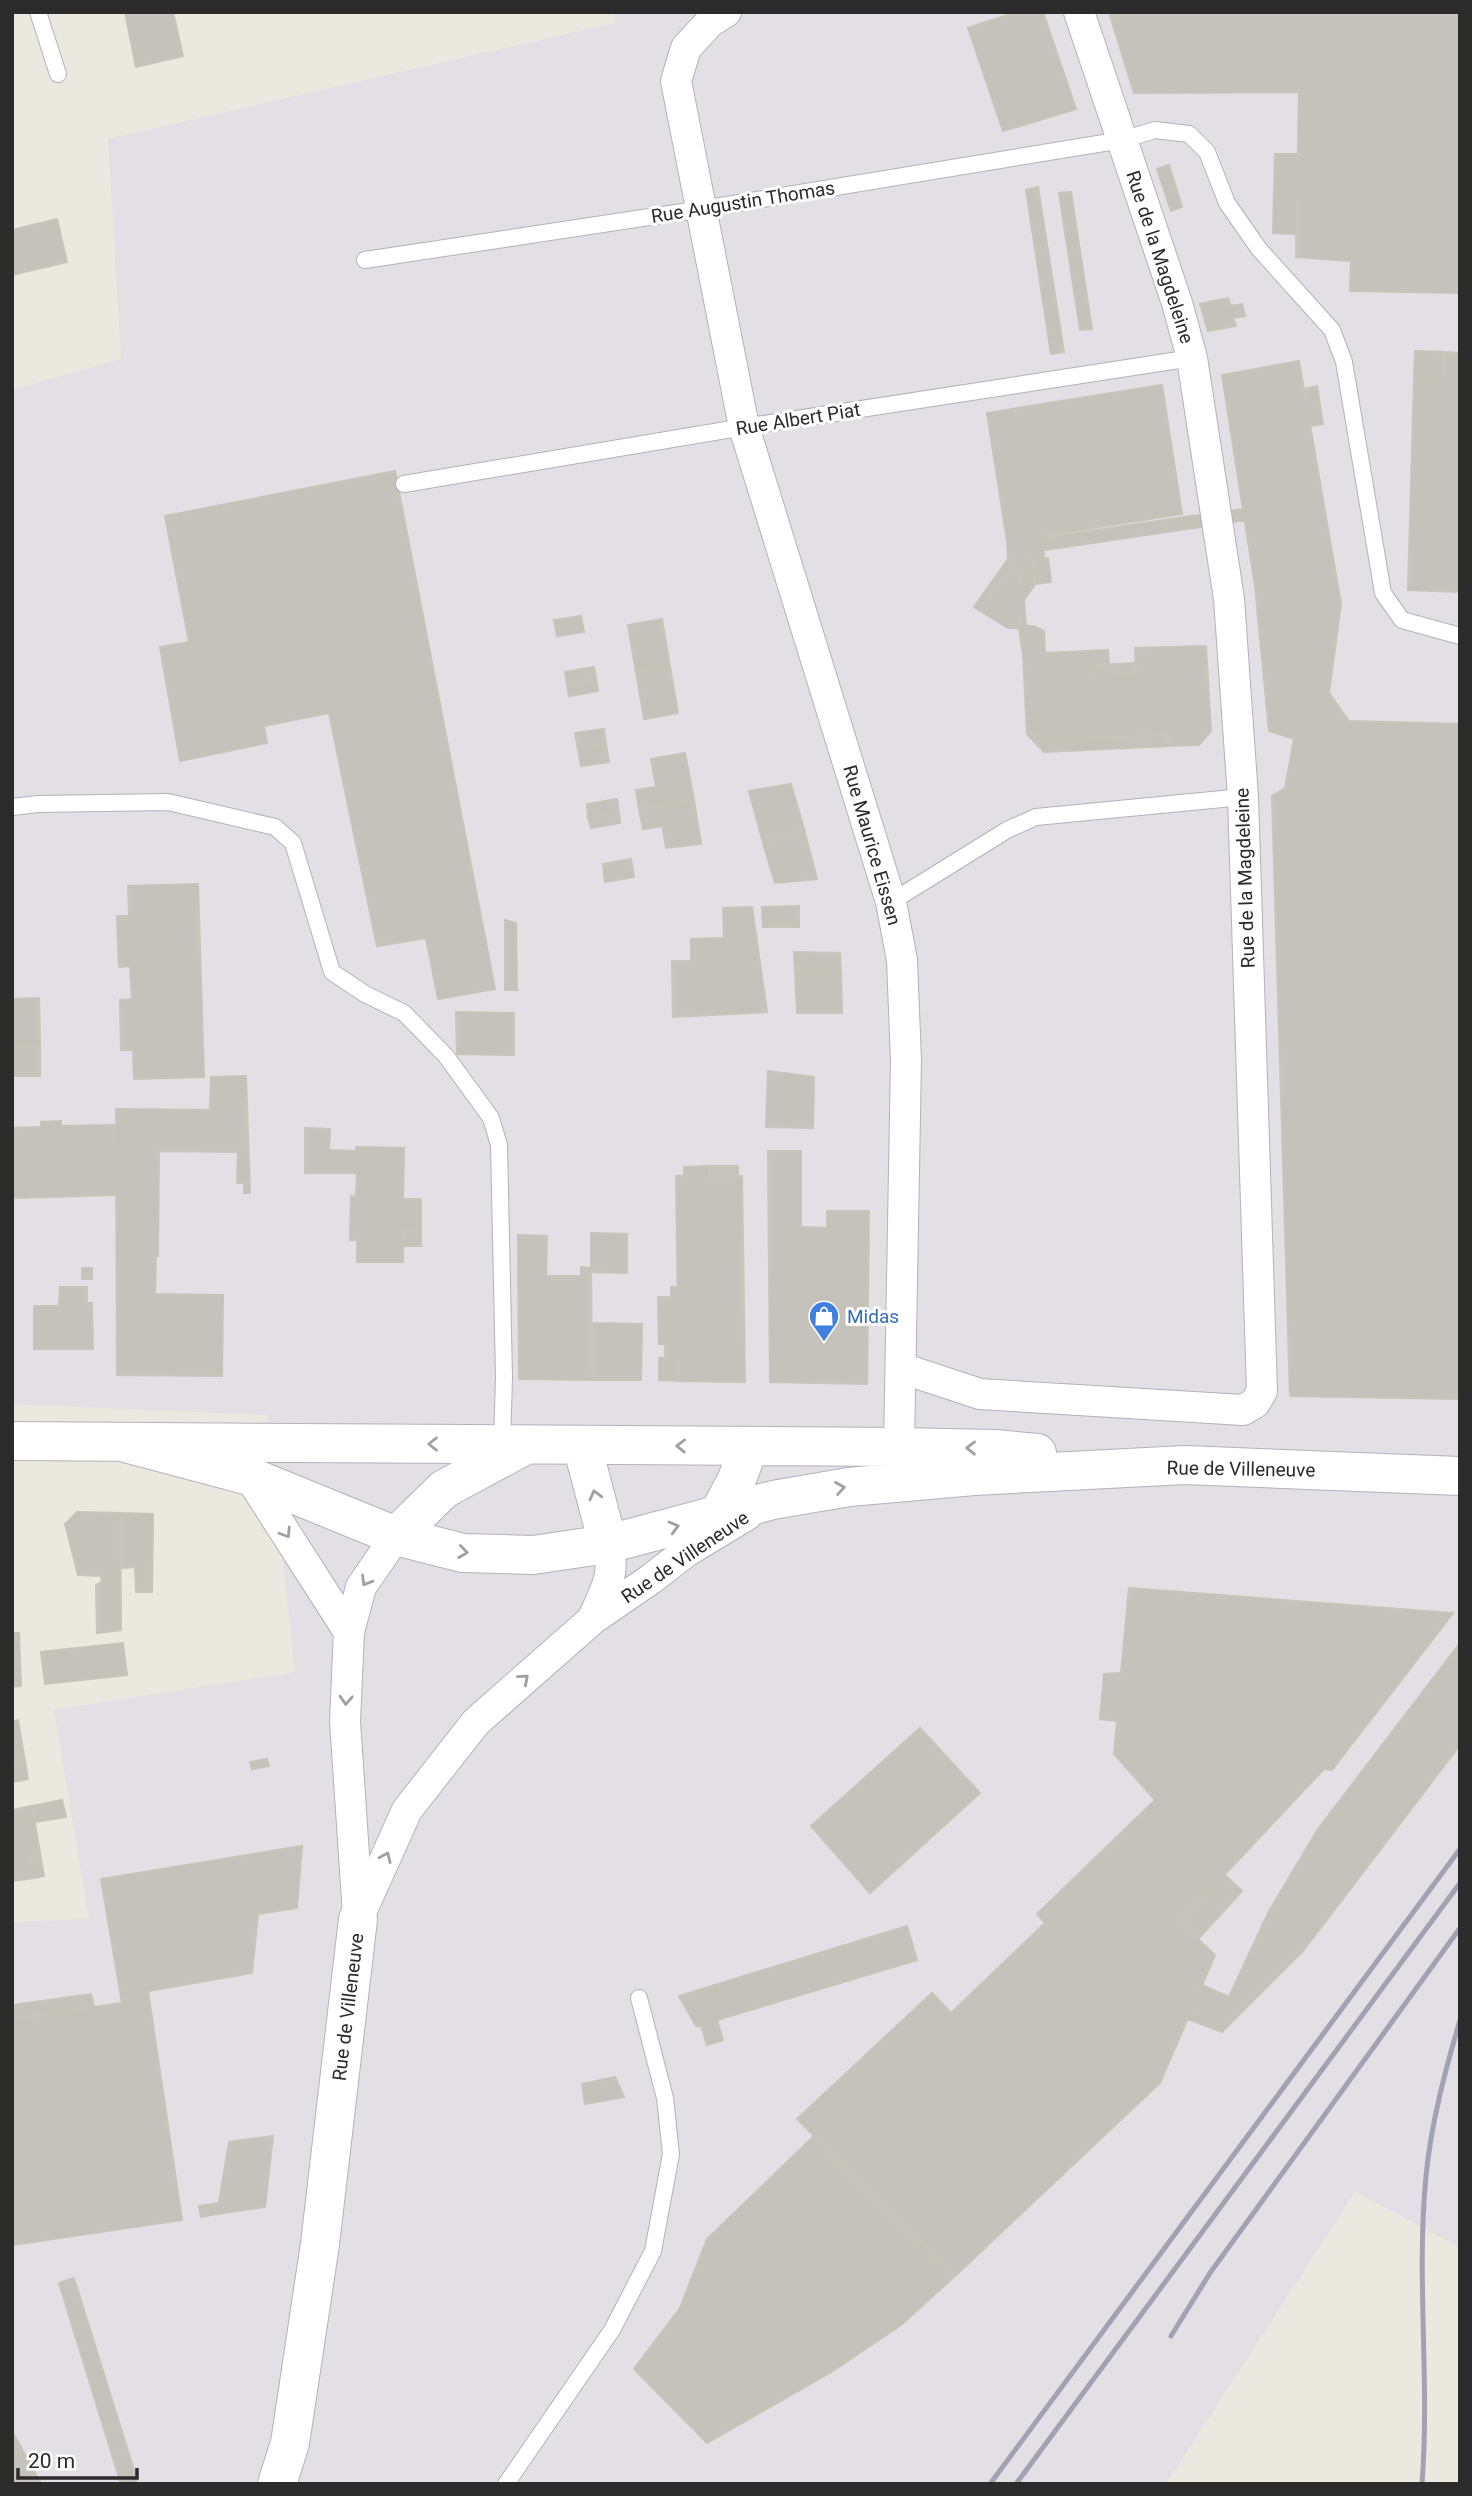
<svg xmlns="http://www.w3.org/2000/svg" width="1472" height="2496" viewBox="0 0 1472 2496" font-family="Roboto,sans-serif">
<style>
.industrial{fill:#e2dfe5}
.building{fill:#c4c2ba;stroke:#c7c4b9;stroke-width:2}
.lines{fill:none;stroke-linecap:round;stroke-linejoin:round}
.lane-casing{stroke:#b2b2bd;stroke-width:18}
.street-casing{stroke:#b2b2bd;stroke-width:32}
.secondary-casing{stroke:#b2b2bd;stroke-width:40}
.lane{stroke:#fff;stroke-width:16}
.street{stroke:#fff;stroke-width:30}
.secondary{stroke:#fff;stroke-width:38}
.rail{stroke:#a3a2b3;stroke-width:5}
.oneway{stroke:#a0a0a0}
.labels{text-anchor:middle;dominant-baseline:central;stroke-width:6;stroke-linejoin:round;paint-order:stroke}
.street-label{font-size:19px;fill:#2b2b2b;stroke:#fff}
.shop-label{font-size:19px;fill:#366cbe;stroke:#fff;text-anchor:start}
</style>
<rect width="100%" height="100%" fill="#ebe8df"/>
<path class="industrial" d="M 614,12 L 1460,12 L 1460,2247 L 1355,2192 L 1166,2484 L 12,2484 L 12,1922 L 89,1919 L 54,1710 L 295,1672 L 267,1415 L 12,1404 L 12,390 L 121,359 L 108,139 L 615,23 Z"/>
<path class="building" d="M 125,12 L 173,12 L 183,56 L 136,67 Z
M 1016,12 L 1043,12 L 1076,109 L 1003,131 L 968,28 Z
M 1109,12 L 1460,12 L 1460,293 L 1350,291 L 1351,261 L 1296,257 L 1299,92 L 1134,93 Z
M 1275,154 L 1299,154 L 1297,234 L 1273,233 Z
M 1169,165 L 1182,207 L 1171,211 L 1157,169 Z
M 1038,187 L 1064,352 L 1051,354 L 1026,190 Z
M 1071,192 L 1092,329 L 1080,330 L 1059,193 Z
M 57,219 L 67,262 L 12,275 L 12,230 Z
M 1228,298 L 1231,306 L 1242,304 L 1245,316 L 1233,318 L 1236,326 L 1208,331 L 1200,304 Z
M 1415,351 L 1445,352 L 1445,380 L 1414,380 Z
M 1445,352 L 1460,353 L 1460,592 L 1408,590 L 1414,380 L 1445,380 Z
M 1299,361 L 1341,604 L 1329,693 L 1349,721 L 1460,724 L 1460,1399 L 1290,1396 L 1272,796 L 1285,788 L 1294,739 L 1269,731 L 1255,586 L 1222,375 Z
M 1162,385 L 1182,514 L 1043,536 L 1044,559 L 1048,558 L 1051,582 L 1036,584 L 1032,554 L 1034,586 L 1024,600 L 1026,626 L 1034,626 L 1044,631 L 1045,653 L 1023,654 L 1017,540 L 1007,541 L 987,413 Z
M 1317,386 L 1323,424 L 1310,426 L 1304,389 Z
M 395,471 L 495,989 L 438,999 L 426,938 L 377,946 L 329,713 L 264,726 L 267,743 L 180,761 L 160,647 L 189,642 L 165,516 Z
M 1243,509 L 1245,520 L 1194,528 L 1192,516 Z
M 1192,516 L 1194,528 L 1044,550 L 1042,538 Z
M 1017,540 L 1018,562 L 991,592 L 990,617 L 974,607 L 1008,559 L 1007,541 Z
M 1018,562 L 1023,654 L 1019,628 L 1008,628 L 990,617 L 991,592 Z
M 581,616 L 584,632 L 557,636 L 554,620 Z
M 662,619 L 670,667 L 636,672 L 628,625 Z
M 1206,646 L 1211,731 L 1199,745 L 1168,746 L 1168,735 L 1041,740 L 1039,734 L 1027,734 L 1023,654 L 1108,650 L 1109,664 L 1094,665 L 1095,675 L 1136,673 L 1135,648 Z
M 1135,663 L 1136,673 L 1095,675 L 1094,665 Z
M 594,667 L 596,679 L 567,684 L 565,672 Z
M 670,667 L 678,713 L 644,719 L 636,672 Z
M 596,679 L 598,691 L 569,696 L 567,684 Z
M 604,729 L 606,744 L 578,749 L 575,733 Z
M 1027,734 L 1039,734 L 1041,740 L 1168,735 L 1168,746 L 1044,752 Z
M 606,744 L 609,762 L 581,766 L 578,749 Z
M 685,753 L 694,800 L 639,809 L 636,790 L 656,787 L 651,759 Z
M 791,784 L 804,829 L 763,843 L 749,791 Z
M 617,799 L 619,812 L 588,817 L 587,804 Z
M 694,800 L 701,844 L 666,848 L 659,806 Z
M 659,806 L 663,826 L 643,829 L 639,809 Z
M 619,812 L 620,823 L 591,828 L 588,817 Z
M 804,829 L 817,879 L 775,883 L 763,843 Z
M 631,859 L 634,877 L 605,882 L 603,864 Z
M 198,884 L 204,1077 L 134,1079 L 133,1050 L 121,1050 L 120,1000 L 132,999 L 130,966 L 119,967 L 117,916 L 129,916 L 128,886 Z
M 799,906 L 799,927 L 763,927 L 762,907 Z
M 752,907 L 767,1012 L 673,1017 L 672,961 L 691,961 L 691,939 L 724,938 L 723,908 Z
M 505,920 L 516,923 L 517,990 L 505,990 Z
M 794,952 L 840,953 L 841,972 L 795,971 Z
M 795,971 L 841,972 L 842,1013 L 797,1013 Z
M 39,998 L 40,1046 L 12,1046 L 12,999 Z
M 456,1012 L 514,1013 L 514,1055 L 457,1054 Z
M 12,1046 L 40,1046 L 40,1076 L 13,1076 Z
M 768,1071 L 814,1077 L 813,1128 L 766,1127 Z
M 246,1076 L 250,1193 L 244,1193 L 244,1183 L 237,1183 L 238,1152 L 159,1151 L 158,1256 L 156,1256 L 155,1294 L 223,1295 L 222,1376 L 117,1375 L 116,1109 L 210,1110 L 211,1077 Z
M 61,1121 L 61,1126 L 114,1125 L 115,1195 L 12,1198 L 12,1128 L 41,1127 L 41,1122 Z
M 305,1128 L 330,1129 L 329,1150 L 356,1151 L 356,1147 L 404,1148 L 403,1199 L 421,1199 L 421,1230 L 403,1230 L 403,1262 L 357,1262 L 357,1240 L 350,1240 L 351,1196 L 356,1197 L 357,1173 L 305,1173 Z
M 768,1151 L 801,1151 L 801,1227 L 827,1228 L 827,1211 L 869,1211 L 867,1384 L 770,1382 Z
M 709,1166 L 709,1176 L 742,1176 L 745,1382 L 679,1381 L 676,1176 L 684,1176 L 684,1167 Z
M 709,1166 L 738,1166 L 738,1176 L 709,1176 Z
M 403,1230 L 421,1230 L 421,1246 L 403,1246 Z
M 591,1233 L 627,1234 L 627,1273 L 591,1272 Z
M 518,1235 L 547,1236 L 546,1276 L 581,1276 L 581,1267 L 591,1268 L 592,1380 L 519,1379 Z
M 82,1268 L 92,1268 L 92,1279 L 82,1279 Z
M 60,1287 L 87,1287 L 87,1303 L 92,1303 L 93,1349 L 34,1349 L 34,1306 L 59,1306 Z
M 671,1287 L 678,1287 L 679,1381 L 659,1380 L 659,1358 L 665,1358 L 665,1344 L 659,1344 L 658,1297 L 671,1297 Z
M 592,1323 L 642,1324 L 641,1380 L 592,1380 Z
M 77,1512 L 120,1513 L 121,1630 L 97,1633 L 96,1585 L 102,1582 L 101,1576 L 78,1575 L 65,1524 Z
M 120,1513 L 153,1514 L 152,1592 L 136,1592 L 135,1567 L 121,1568 Z
M 1129,1588 L 1453,1613 L 1332,1770 L 1324,1769 L 1180,1922 L 1215,1955 L 1160,2083 L 955,2276 L 797,2119 L 932,1993 L 951,2013 L 1045,1923 L 1037,1914 L 1155,1800 L 1114,1754 L 1117,1721 L 1100,1719 L 1104,1674 L 1121,1673 Z
M 12,1633 L 19,1633 L 21,1686 L 12,1687 Z
M 123,1643 L 127,1675 L 45,1684 L 41,1652 Z
M 1460,1643 L 1460,1745 L 1303,1951 L 1222,2032 L 1214,2029 L 1268,1913 L 1318,1829 Z
M 18,1720 L 28,1779 L 19,1781 L 12,1744 L 12,1722 Z
M 920,1728 L 980,1793 L 870,1893 L 811,1826 Z
M 12,1744 L 19,1781 L 12,1782 Z
M 267,1759 L 269,1766 L 252,1769 L 250,1762 Z
M 62,1800 L 66,1817 L 35,1822 L 32,1806 Z
M 32,1806 L 34,1818 L 12,1822 L 12,1810 Z
M 34,1818 L 44,1876 L 35,1878 L 24,1820 Z
M 24,1820 L 35,1878 L 12,1881 L 12,1822 Z
M 302,1846 L 297,1908 L 258,1914 L 252,1973 L 148,1991 L 182,2220 L 12,2245 L 12,2019 L 122,2003 L 101,1879 Z
M 1225,1875 L 1242,1891 L 1198,1939 L 1180,1922 Z
M 907,1926 L 917,1960 L 717,2020 L 723,2040 L 707,2045 L 701,2026 L 696,2026 L 679,1996 Z
M 1202,1985 L 1229,1997 L 1214,2029 L 1188,2019 Z
M 91,1994 L 94,2007 L 12,2019 L 12,2005 Z
M 615,2077 L 624,2097 L 585,2104 L 582,2084 Z
M 273,2136 L 265,2207 L 217,2214 L 229,2142 Z
M 814,2136 L 955,2276 L 901,2325 L 833,2371 L 707,2443 L 634,2369 L 680,2308 L 707,2239 Z
M 219,2203 L 217,2214 L 201,2217 L 199,2206 Z
M 74,2278 L 137,2480 L 124,2484 L 121,2484 L 59,2283 Z
M 12,2431 L 41,2484 L 12,2484 Z"/>
<g class="lines">
<g class="lane-casing">
<path id="lane" d="M 38,12 L 58,74
M 365,260 L 702,209 L 1122,140 L 1155,130 L 1189,134 L 1207,152 L 1227,203 L 1259,249 L 1332,330 L 1344,362 L 1383,593 L 1402,620 L 1460,636
M 404,484 L 744,427 L 1192,358
M 12,807 L 38,804 L 168,802 L 275,827 L 293,843 L 332,972 L 365,994 L 404,1013 L 446,1056 L 491,1118 L 499,1145 L 504,1377 L 502,1445
M 891,902 L 1007,830 L 1036,817 L 1243,797
M 506,2484 L 612,2330 L 653,2251 L 671,2154 L 665,2098 L 639,1998"/>
</g>
<g class="street-casing">
<path id="street" d="M 726,12 L 710,22 L 686,48 L 676,81 L 744,427 L 891,902 L 902,960 L 906,1060 L 899,1447
M 901,1368 L 980,1394 L 1243,1410 L 1255,1403 L 1262,1391 L 1243,797 L 1229,599 L 1192,358 L 1177,303 L 1079,12
M 249,1476 L 349,1632
M 593,1618 C 605,1591 616,1575 608,1544
M 358,1915 L 345,1721 L 349,1632 L 361,1587 L 396,1536
M 358,1919 L 407,1810 L 476,1722 L 593,1619 L 651,1579 L 686,1552 L 747,1515"/>
</g>
<g class="secondary-casing">
<path id="secondary" d="M 12,1441 L 899,1447 L 995,1449 L 1037,1453
M 125,1443 L 249,1476 L 396,1536 L 463,1553 L 533,1555 L 608,1544 L 773,1500 L 849,1487 L 974,1476 L 1185,1465 L 1460,1476
M 582,1445 L 608,1544
M 718,1515 L 737,1479 L 749,1447
M 396,1536 L 444,1489 L 524,1446
M 277,2484 L 290,2443 L 320,2244 L 358,1919"/>
</g>
<use href="#lane" class="lane"/>
<use href="#street" class="street"/>
<use href="#secondary" class="secondary"/>
<path class="rail" d="M 1171,2336 L 1210,2273 L 1460,1928
M 990,2484 L 1460,1849
M 1016,2484 L 1460,1883
M 1422,2484 C 1430,2381 1416,2278 1426,2176 C 1431,2124 1445,2071 1460,2020"/>
</g>
<defs><path id="oneway-chevron" d="M-2-3.5L2.5 0L-2 3.5" fill="none" stroke-width="1.6" stroke-linecap="round" stroke-linejoin="round" transform="scale(1.75)"/></defs>
<g class="oneway">
<use href="#oneway-chevron" transform="translate(433 1444) rotate(-180)"/>
<use href="#oneway-chevron" transform="translate(681 1446) rotate(-179)"/>
<use href="#oneway-chevron" transform="translate(971 1448) rotate(-179)"/>
<use href="#oneway-chevron" transform="translate(840 1488) rotate(-9)"/>
<use href="#oneway-chevron" transform="translate(595 1495) rotate(-104)"/>
<use href="#oneway-chevron" transform="translate(674 1527) rotate(-15)"/>
<use href="#oneway-chevron" transform="translate(286 1533) rotate(58)"/>
<use href="#oneway-chevron" transform="translate(463 1552) rotate(8)"/>
<use href="#oneway-chevron" transform="translate(366 1581) rotate(121)"/>
<use href="#oneway-chevron" transform="translate(524 1679) rotate(-41)"/>
<use href="#oneway-chevron" transform="translate(346 1700) rotate(93)"/>
<use href="#oneway-chevron" transform="translate(386 1857) rotate(-66)"/>
</g>
<defs>
<g id="shop-pin" transform="scale(1.575)"><path d="M0 17L-7.5 6A9.5 9.5 0 1 1 7.5 6Z" fill="#3f7fe0" stroke="#fff"/><path d="M-5-2.5h2.3a2.7 3.5 0 0 1 5.4 0H5L5.5 6h-11ZM-1.5-2.5h3a1.5 2.3 0 0 0-3 0Z" fill="#fff"/></g>
</defs>
<g fill-rule="evenodd">
<use href="#shop-pin" x="824" y="1316"/>
</g>
<g class="labels">
<g class="street-label">
<text transform="translate(743 202) rotate(-9)">Rue Augustin Thomas</text>
<text transform="translate(1160 257) rotate(72)">Rue de la Magdeleine</text>
<text transform="translate(798 419) rotate(-9)">Rue Albert Piat</text>
<text transform="translate(872 845) rotate(74)">Rue Maurice Eissen</text>
<text transform="translate(1245 878) rotate(-92)">Rue de la Magdeleine</text>
<text transform="translate(1241 1469) rotate(1)">Rue de Villeneuve</text>
<text transform="translate(685 1557) rotate(-34)">Rue de Villeneuve</text>
<text transform="translate(348 2007) rotate(-83)">Rue de Villeneuve</text>
</g>
<g class="shop-label">
<text x="847" y="1316">Midas</text>
</g>
</g>
<rect width="1472" height="2496" fill="none" stroke="#2b2b2b" stroke-width="28"/>
<path d="M18 2468v10h119v-10" fill="none" stroke="#2b2b2b" stroke-width="3.5"/>
<text x="28" y="2468" font-size="21" fill="#2b2b2b" stroke="#ffffff" stroke-width="5" paint-order="stroke">20 m</text>
</svg>
